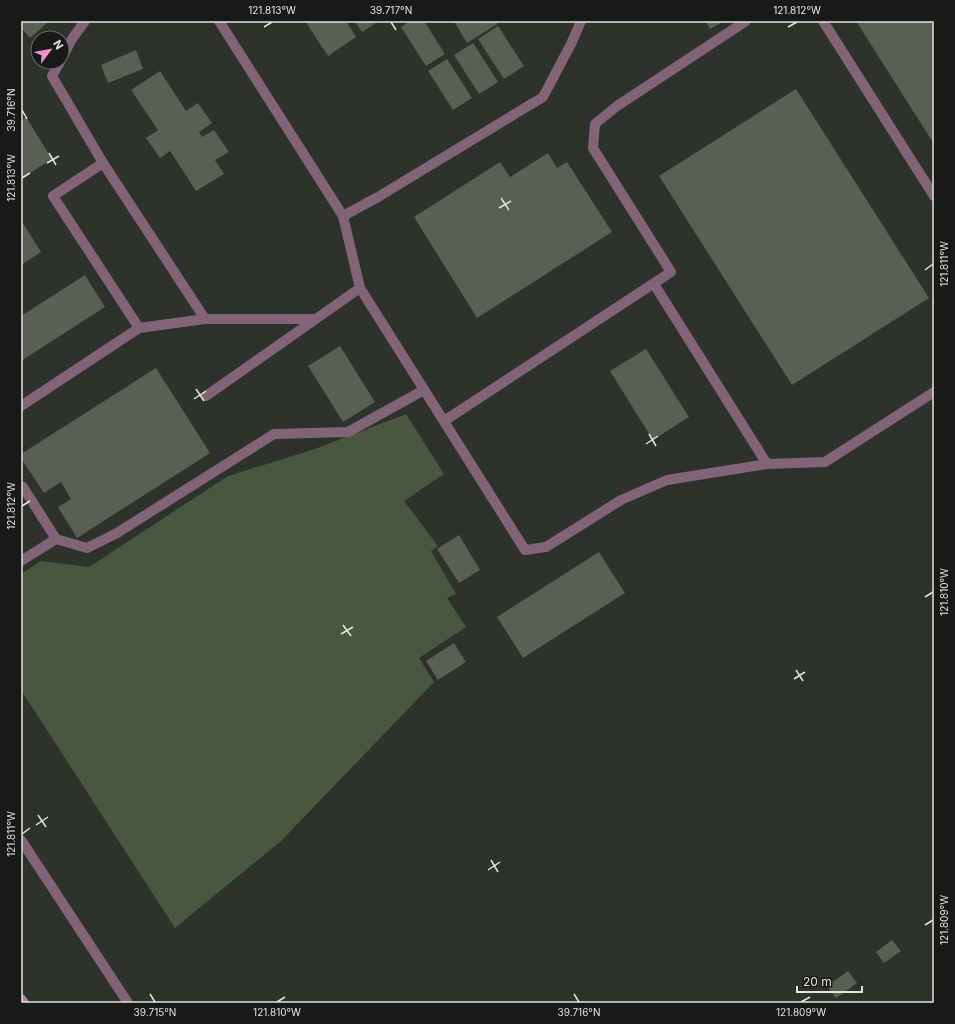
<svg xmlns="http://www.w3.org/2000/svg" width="955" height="1024" viewBox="0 0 955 1024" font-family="Inter,sans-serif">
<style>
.green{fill:#495741}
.building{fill:#595f55}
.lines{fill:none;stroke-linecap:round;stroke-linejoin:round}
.lane{stroke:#836378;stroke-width:10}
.secondary{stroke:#b17fa0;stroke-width:10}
.ticks{fill:none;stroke:#e1e5df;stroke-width:1.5}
.neatline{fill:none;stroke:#e1e5df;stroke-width:1.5}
.ticks-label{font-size:10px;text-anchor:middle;fill:#e1e5df}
</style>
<rect width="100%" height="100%" fill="#2d332a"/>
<path class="green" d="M 406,414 L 444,474 L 404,501 L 438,546 L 431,551 L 456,594 L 447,598 L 466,627 L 419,658 L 434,682 L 281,841 L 175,928 L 21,690 L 21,574 L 41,561 L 89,567 L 228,476 L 315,449 Z"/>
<path class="building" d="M 21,21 L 49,21 L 30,38 L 21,28 Z
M 305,21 L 346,21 L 356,37 L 328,56 Z
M 355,21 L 379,21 L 362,32 Z
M 410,21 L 424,21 L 445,54 L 426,66 L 401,27 Z
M 454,21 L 496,21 L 497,24 L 467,43 Z
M 705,21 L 724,21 L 710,29 Z
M 856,21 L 934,21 L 934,144 Z
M 498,26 L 524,66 L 504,79 L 478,39 Z
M 473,43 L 498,82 L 479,94 L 454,55 Z
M 136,50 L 143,69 L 108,83 L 101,65 Z
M 447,59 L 472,98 L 453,110 L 428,71 Z
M 160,71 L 186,111 L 198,103 L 212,123 L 199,132 L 202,137 L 214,130 L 229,152 L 215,160 L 224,174 L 196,191 L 170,151 L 160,158 L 146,138 L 158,130 L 131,90 Z
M 796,89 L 929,298 L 792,385 L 659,176 Z
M 26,117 L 52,159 L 21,179 L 21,121 Z
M 548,153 L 557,168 L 567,162 L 612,232 L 477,318 L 414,217 L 500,162 L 510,177 Z
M 21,220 L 41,252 L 21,265 Z
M 85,275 L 105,307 L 21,361 L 21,316 Z
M 340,346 L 375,402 L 343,422 L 308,366 Z
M 646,349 L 689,417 L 653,440 L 610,371 Z
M 156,368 L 210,453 L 77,538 L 58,507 L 71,499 L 61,482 L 44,493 L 21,458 L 21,454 Z
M 459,535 L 480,570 L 459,583 L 437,549 Z
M 599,552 L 625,593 L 523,658 L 497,617 Z
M 454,643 L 466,662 L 438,680 L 426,661 Z
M 892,940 L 901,951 L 884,963 L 876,952 Z
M 848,971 L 857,983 L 836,998 L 827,986 Z"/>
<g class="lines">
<path class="lane" d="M 219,21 L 343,216 L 360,288 L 525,550 L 546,547 L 621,500 L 667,480 L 767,464 L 825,462 L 934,392
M 823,21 L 934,196
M 62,58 L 72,39 L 85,21
M 60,62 L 52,76 L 103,163 L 205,319
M 103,163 L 53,196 L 139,328
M 343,216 L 378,197 L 543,97 L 571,44 L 581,21
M 654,284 L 767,464
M 206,396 L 360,288
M 21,406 L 139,328 L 205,319 L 315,319
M 444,421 L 671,272 L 593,148 L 595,124 L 617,106 L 746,21
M 21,488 L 23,487 L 56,539 L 21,561
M 56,539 L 87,548 L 117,533 L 274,434 L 348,432 L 424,390
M 21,840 L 128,1003"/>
<path class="secondary" d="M 21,999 L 24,1003"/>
</g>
<path class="ticks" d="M 391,22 L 396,30M 264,27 L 272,22M 788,27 L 797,22M 22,110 L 27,119M 49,153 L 56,165M 47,163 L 59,156M 22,178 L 30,173M 501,198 L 509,210M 499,208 L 511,201M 925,270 L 933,264M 196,389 L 204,401M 194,399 L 206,391M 649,434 L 656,446M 646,444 L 658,436M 22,506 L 30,501M 925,597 L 933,592M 343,625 L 351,636M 341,634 L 353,627M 796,670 L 803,681M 794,679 L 805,672M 38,815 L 46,827M 36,825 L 48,817M 22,834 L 30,828M 491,860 L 498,872M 488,870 L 500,862M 925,925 L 933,920M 150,994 L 155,1002M 574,994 L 579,1002M 277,1002 L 285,997M 801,1002 L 810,997"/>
<rect width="955" height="1024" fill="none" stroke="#171a16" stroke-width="44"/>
<g transform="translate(50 50) rotate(58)"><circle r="19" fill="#171a16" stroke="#686b66"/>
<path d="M0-3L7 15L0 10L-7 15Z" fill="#f391d5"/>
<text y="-6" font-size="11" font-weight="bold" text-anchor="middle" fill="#e1e5df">N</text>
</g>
<path d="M797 986v6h65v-6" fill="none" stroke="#e1e5df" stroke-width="2"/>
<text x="803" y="986" font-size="12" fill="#e1e5df" stroke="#171a16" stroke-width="3" paint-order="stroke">20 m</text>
<rect x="22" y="22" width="911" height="980" class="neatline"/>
<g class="ticks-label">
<text x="272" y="14">121.813°W</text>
<text x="391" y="14">39.717°N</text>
<text x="797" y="14">121.812°W</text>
<text transform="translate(11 110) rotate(-90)" y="4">39.716°N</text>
<text transform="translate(11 178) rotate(-90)" y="4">121.813°W</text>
<text transform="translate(944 264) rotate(-90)" y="4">121.811°W</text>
<text transform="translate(11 506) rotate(-90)" y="4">121.812°W</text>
<text transform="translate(944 592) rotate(-90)" y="4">121.810°W</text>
<text transform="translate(11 834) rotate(-90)" y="4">121.811°W</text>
<text transform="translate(944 920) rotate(-90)" y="4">121.809°W</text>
<text x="155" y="1016">39.715°N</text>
<text x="277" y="1016">121.810°W</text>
<text x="579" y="1016">39.716°N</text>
<text x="801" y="1016">121.809°W</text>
</g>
</svg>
